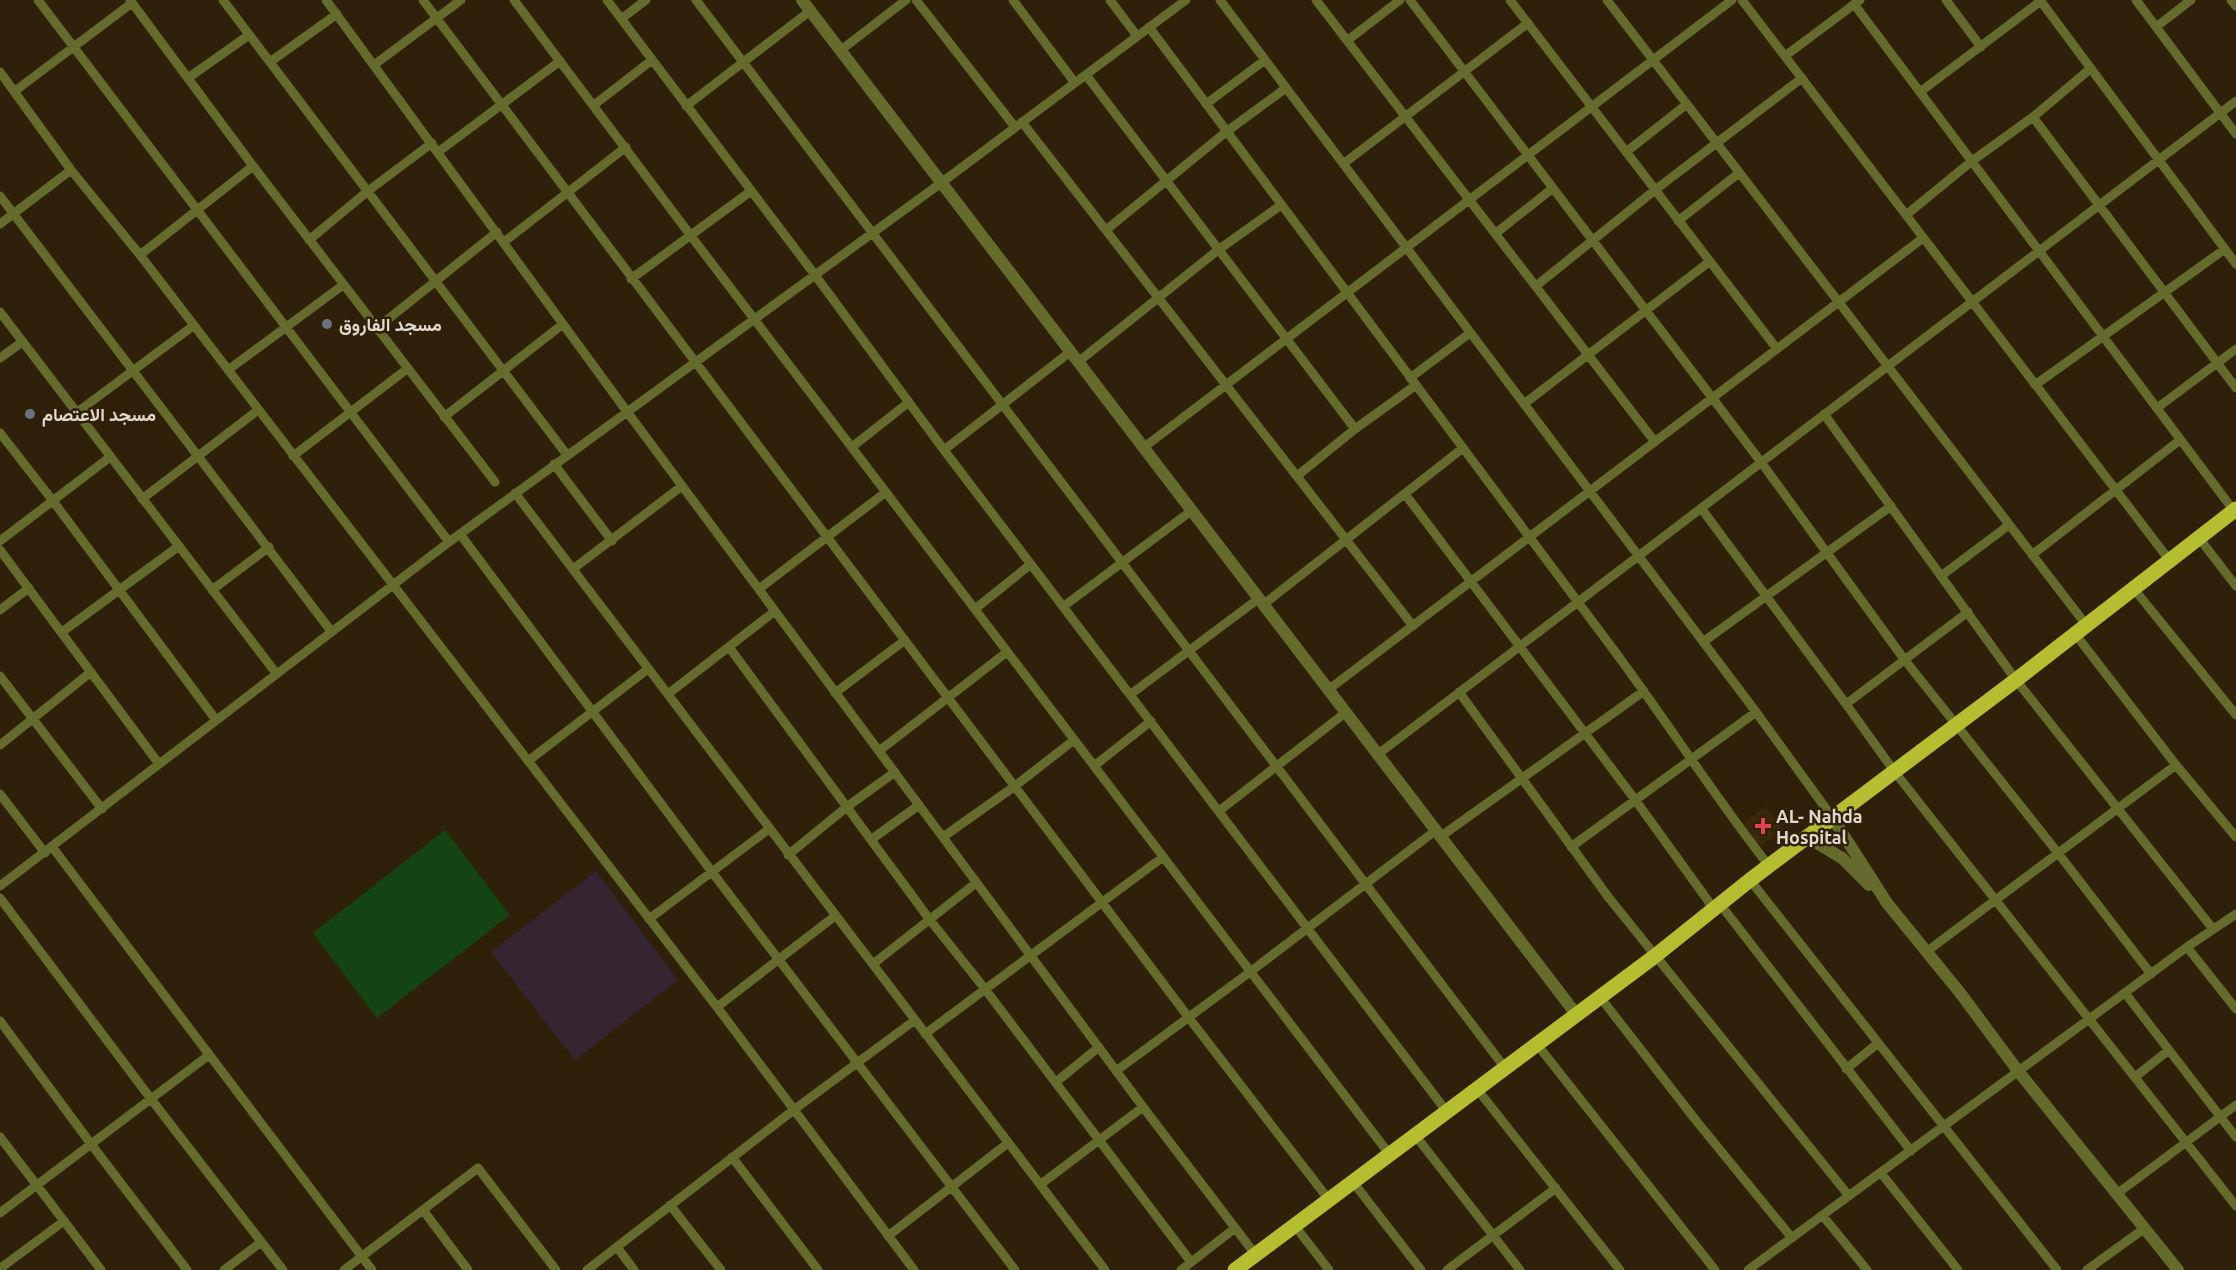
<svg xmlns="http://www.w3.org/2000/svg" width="2236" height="1270" viewBox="0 0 2236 1270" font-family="Ubuntu,Vazirmatn,sans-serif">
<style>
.education{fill:#342530}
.built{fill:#3b270a}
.pitch{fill:#144413}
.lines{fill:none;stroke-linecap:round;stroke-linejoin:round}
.minor{stroke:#656a2d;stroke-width:9}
.tertiary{stroke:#656a2d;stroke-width:12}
.trunk{stroke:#b5be30;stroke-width:15}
.worship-dot{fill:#6b7280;stroke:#2f200a;stroke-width:2}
.health-dot{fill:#e0444e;stroke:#2f200a;stroke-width:2}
.labels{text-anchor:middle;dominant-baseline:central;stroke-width:5;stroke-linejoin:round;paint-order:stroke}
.poi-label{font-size:18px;font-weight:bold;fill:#e2d8cb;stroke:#2f200a;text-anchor:start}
</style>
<rect width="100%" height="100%" fill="#2f200a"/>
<path class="education" d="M 596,871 L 678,980 L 575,1060 L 491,952 Z"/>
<path class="built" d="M 1766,806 L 1784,829 L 1760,847 L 1742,824 Z"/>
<path class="pitch" d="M 445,830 L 510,915 L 377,1018 L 313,933 Z"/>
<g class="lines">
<path class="minor" d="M 38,0 L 449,542
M 130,0 L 253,166 L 495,482
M 223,0 L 567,455
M 326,0 L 628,413 L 1143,1107 L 1255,1254
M 423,0 L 1189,1018 L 1329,1200
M 514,0 L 691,236 L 1390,1155
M 607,0 L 815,275 L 944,450 L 1447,1112
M 696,0 L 1505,1068
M 916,0 L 1015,127
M 1013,0 L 1075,83
M 1110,0 L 1137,36
M 1220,0 L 1756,712 L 1832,817
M 1316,0 L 1655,442
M 1410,0 L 1761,462 L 1904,659 L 2058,853 L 2151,974
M 1510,0 L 1777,349
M 1607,0 L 2087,626
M 1742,0 L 2170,561
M 1946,0 L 1981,47
M 2040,0 L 2236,264
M 2136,0 L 2236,134
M 2231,0 L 2236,6
M 1854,4 L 2234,511
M 621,19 L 646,0
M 1149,27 C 1303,235 1458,442 1613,649 C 1666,720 1714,796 1769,866
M 2156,27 L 2191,0
M 1348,40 L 1400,0
M 841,50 L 906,0
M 1785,56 L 1860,0
M 270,62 L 337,14
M 374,65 L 461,0
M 0,72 L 71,170 L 140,255 L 717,1007 L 914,1270
M 1086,75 L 1355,429
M 188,78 L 249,35
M 15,91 L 132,3
M 1920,92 L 2042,0
M 1206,104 L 1265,60
M 594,105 L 652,60
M 686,106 L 810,11
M 2033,117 L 2236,388
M 1022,122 L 1413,626
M 438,152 L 560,61
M 1626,152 L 1687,104
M 1343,164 L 1528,23
M 0,196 L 331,631
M 1906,215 L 1972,161 L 2033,117 L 2090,69
M 1678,221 L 1739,173
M 0,224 L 71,170
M 1106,230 L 1226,132 L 1286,88
M 1496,233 L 1553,188
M 309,240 L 368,191 L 432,143
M 504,242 L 626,147
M 140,255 L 253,166
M 631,279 L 751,191
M 1536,286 L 1655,190 L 1802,78
M 0,312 L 276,673
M 377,328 L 497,232
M 0,358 L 22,342
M 1078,362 L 1218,250 L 1281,205
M 228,370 L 343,285
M 1410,378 L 1470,333
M 2035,385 L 2225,249
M 1524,404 L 1709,262
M 2157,408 L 2236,349
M 76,413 L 193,326
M 1824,414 L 2016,680 L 2213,929
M 444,417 L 563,324
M 0,433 L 53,501 L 216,720
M 852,447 L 909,402
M 1143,448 L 1732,0
M 944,450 L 1070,352
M 293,456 L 407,369
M 554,464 L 612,541
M 1297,476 L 1355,429 L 1416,385
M 515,493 L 1105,1270
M 1405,494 L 1636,801 L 1714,909
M 142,499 L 258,410
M 1701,508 L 1846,704 L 1968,612
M 460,534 L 712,872 L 1015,1270
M 2199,538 L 2236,586
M 0,541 L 110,457
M 0,550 L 159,764
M 2032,555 L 2180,440
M 573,569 L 682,486
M 1941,576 L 2009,525
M 759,589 L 886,492
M 2134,589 L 2236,715
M 212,590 L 269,547
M 1264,604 L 1463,448
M 1064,606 L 1191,511
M 975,609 L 1031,564
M 0,610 L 29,588
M 62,632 L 179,546
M 2076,635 L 2176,765 L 2236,837
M 1703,642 L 1891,506
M 729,647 L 930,920 L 985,989 L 1191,1262
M 0,676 L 102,809
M 1328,690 L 1923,238
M 1459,692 L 1609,898 L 1849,1196
M 835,693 L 905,640
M 668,694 L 775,611
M 1131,694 L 1258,599
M 1846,704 L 1894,771 L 2236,1206
M 0,745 L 91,672
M 879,751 L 1007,652
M 1377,755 L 2236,101
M 528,761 L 648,669
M 1094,766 L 1151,721
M 0,794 L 45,853
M 1219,811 L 1345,713
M 943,837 L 1015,786 L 1074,740
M 1440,837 L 1644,691
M 872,839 L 919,805
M 1571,847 L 1756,712
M 53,848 L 372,1270
M 788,855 L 848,806 L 895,772
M 1750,880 L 2057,1270
M 0,886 L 449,542 L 941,183 L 1186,0
M 0,898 L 151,1099 L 283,1270
M 1720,904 L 1911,1151
M 649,919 L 769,829
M 2187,947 L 2236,1009
M 1926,952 L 2176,765
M 873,964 L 976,883
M 2125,993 L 2236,1137
M 1600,997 L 1698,1123 L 1792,1238
M 717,1007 L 835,916
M 0,1021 L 91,1144 L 187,1270
M 925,1034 L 1163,857
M 1536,1043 L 1715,1270
M 1846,1069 L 1877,1044
M 1116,1071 L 1250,972 L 1435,831
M 2135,1077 L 2169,1050
M 1056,1082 L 1099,1047
M 1477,1089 L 1620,1270
M 1415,1135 L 1520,1270
M 0,1137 L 64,1221
M 732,1157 L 818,1270
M 1881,1173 L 1958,1270
M 1353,1182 L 1421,1270
M 1041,1184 L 1143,1107
M 2118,1193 L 2236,1105
M 670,1205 L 721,1270
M 423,1210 L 468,1270
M 0,1213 L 209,1055
M 1823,1216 L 1867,1270
M 1295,1226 L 1329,1270
M 888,1236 L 1008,1143
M 617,1247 L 634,1270
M 2,1267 L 64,1221 L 101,1270
M 224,1270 L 261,1242
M 344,1270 L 478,1168 L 556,1270
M 587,1270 L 795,1109 L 915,1020
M 1181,1270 L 1234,1229
M 1447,1270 L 1556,1188
M 1748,1270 L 2187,947 L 2236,914
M 2087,1270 L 2145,1228"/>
<path class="tertiary" d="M 802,0 L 1576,1014
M 1832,817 L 1887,903 L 1961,994 L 2018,1071 L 2178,1270
M 1807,837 L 1842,858 L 1869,885"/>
<path class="trunk" d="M 1235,1270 L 1655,956 L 1750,880 L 2016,680 L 2236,509"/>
</g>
<g class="worship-dot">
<circle cx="327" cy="324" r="6"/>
<circle cx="30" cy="414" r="6"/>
</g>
<path class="health-dot" d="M1760 817h6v6h6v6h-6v6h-6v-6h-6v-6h6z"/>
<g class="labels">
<g class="poi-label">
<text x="339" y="324">مسجد الفاروق</text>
<text x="42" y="414">مسجد الاعتصام</text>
<text x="1776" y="816">AL- Nahda<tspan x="1776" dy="21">Hospital</tspan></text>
</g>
</g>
</svg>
